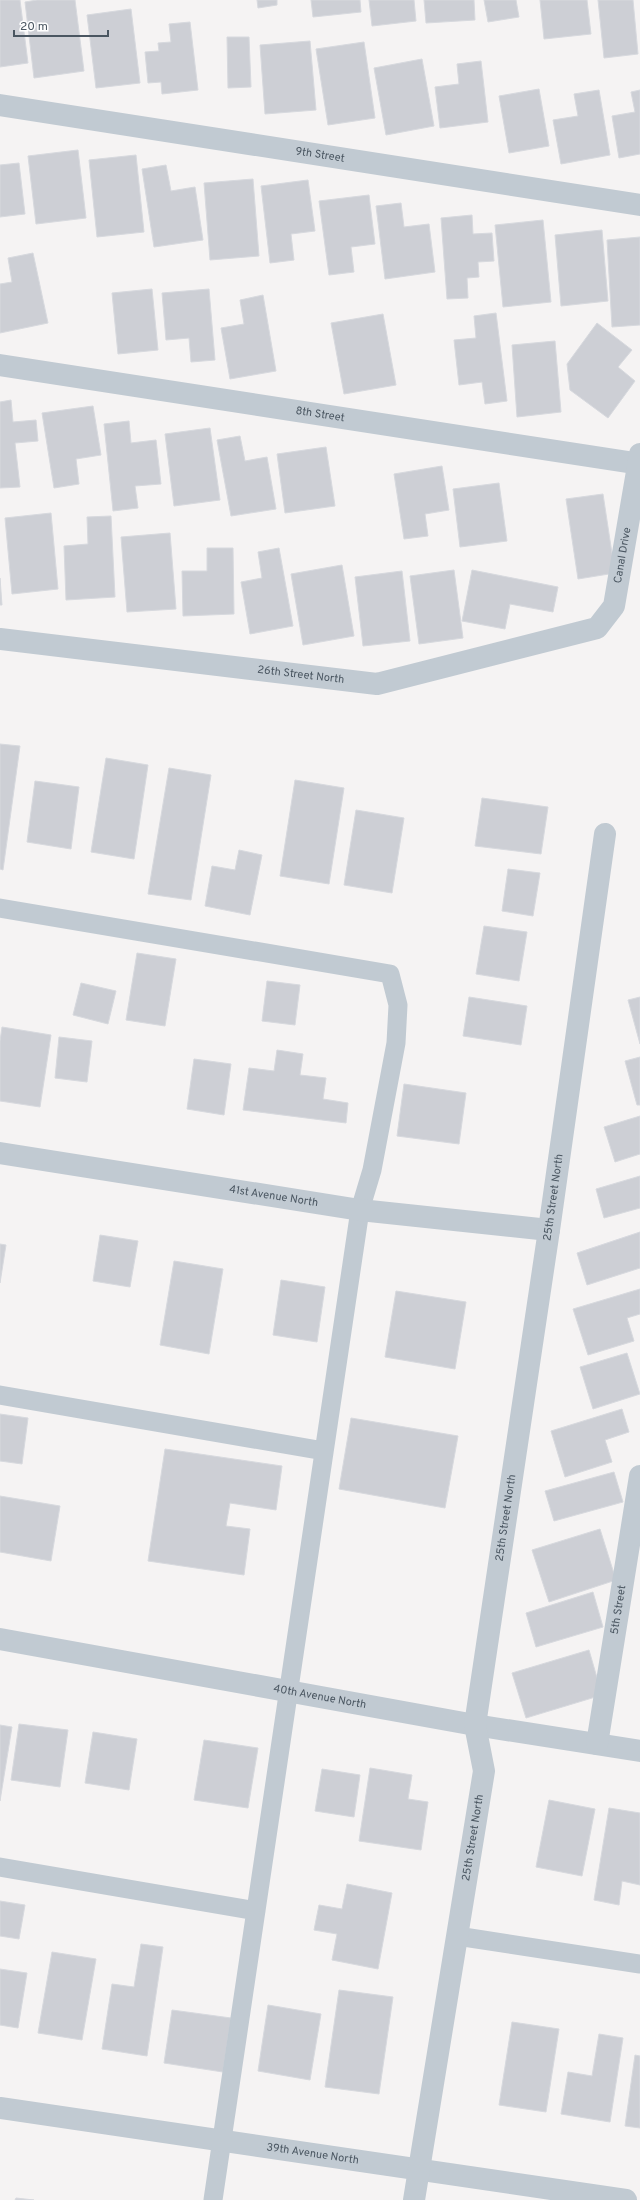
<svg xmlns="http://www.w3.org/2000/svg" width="640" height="2200" viewBox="0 0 640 2200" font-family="Overpass,sans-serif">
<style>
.building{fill:#cdcfd5;stroke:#d7d9de}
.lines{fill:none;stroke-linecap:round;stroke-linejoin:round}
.lane{stroke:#c1cad2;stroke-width:19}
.street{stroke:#c1cad2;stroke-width:22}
.labels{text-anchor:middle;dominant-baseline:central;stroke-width:4;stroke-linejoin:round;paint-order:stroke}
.street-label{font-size:11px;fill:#4a5661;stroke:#fff}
</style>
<rect width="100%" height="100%" fill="#f5f3f3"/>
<path class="building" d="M 0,0 L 20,0 L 28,63 L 0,67 Z
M 37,0 L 75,0 L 84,71 L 34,78 L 25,2 Z
M 257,0 L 277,0 L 277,5 L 258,8 Z
M 311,0 L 360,0 L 361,12 L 313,17 Z
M 369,0 L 414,0 L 416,21 L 372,26 Z
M 424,0 L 474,0 L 475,20 L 426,23 Z
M 484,0 L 516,0 L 519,17 L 488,22 Z
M 540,0 L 587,0 L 591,34 L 544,39 Z
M 598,0 L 633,0 L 638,54 L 604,58 Z
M 131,9 L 140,83 L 96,88 L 87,15 Z
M 190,22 L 198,90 L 162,94 L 161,82 L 148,83 L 145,52 L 159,51 L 158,43 L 171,42 L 169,24 Z
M 227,37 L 249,37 L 251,87 L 228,88 Z
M 310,41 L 316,110 L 265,114 L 260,45 Z
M 364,42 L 375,118 L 328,125 L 316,49 Z
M 422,59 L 434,126 L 386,135 L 374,68 Z
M 481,61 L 488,122 L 440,128 L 435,87 L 459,84 L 457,64 Z
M 539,89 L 549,146 L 509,153 L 499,96 Z
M 599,90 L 610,155 L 561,164 L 553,120 L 578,116 L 574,94 Z
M 640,90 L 640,154 L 619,158 L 612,116 L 635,112 L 631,92 Z
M 78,150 L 86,218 L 36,224 L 28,156 Z
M 136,155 L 144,232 L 97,237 L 89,160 Z
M 19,163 L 25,214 L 0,217 L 0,165 Z
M 166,165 L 171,191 L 195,187 L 203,240 L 154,247 L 142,169 Z
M 253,179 L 259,256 L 210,260 L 204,183 Z
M 308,180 L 315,231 L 291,234 L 294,260 L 270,263 L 261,186 Z
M 369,195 L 375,244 L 351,247 L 354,272 L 329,275 L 319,201 Z
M 401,203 L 404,227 L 429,224 L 435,272 L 385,279 L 376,206 Z
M 472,215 L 473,234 L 492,233 L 494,261 L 478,262 L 479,277 L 467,278 L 468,298 L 447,299 L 441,218 Z
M 543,220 L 551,302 L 503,307 L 495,225 Z
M 602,230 L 608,301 L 561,306 L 555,235 Z
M 640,237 L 640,325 L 612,327 L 607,240 Z
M 33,253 L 48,323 L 0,333 L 0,284 L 12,282 L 8,258 Z
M 152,289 L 158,350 L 118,354 L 112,293 Z
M 209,289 L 215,360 L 191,362 L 189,338 L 166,340 L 162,293 Z
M 263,295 L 276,371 L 230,379 L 221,328 L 244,324 L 240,300 Z
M 496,313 L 507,401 L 485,404 L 482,382 L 459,385 L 454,340 L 476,338 L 474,316 Z
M 383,314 L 396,385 L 344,394 L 331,323 Z
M 597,323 L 632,350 L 618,367 L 635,381 L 608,418 L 570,390 L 567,364 Z
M 555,341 L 561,412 L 517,417 L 512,345 Z
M 11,400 L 13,422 L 36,420 L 38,441 L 15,443 L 20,487 L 0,488 L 0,402 Z
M 93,406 L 101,455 L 76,459 L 79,484 L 54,488 L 42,413 Z
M 129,421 L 131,443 L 156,440 L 161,484 L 135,486 L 138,508 L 113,511 L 104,424 Z
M 210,428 L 220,500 L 174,506 L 165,434 Z
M 240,436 L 245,461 L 267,457 L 276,509 L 231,516 L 217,440 Z
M 326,447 L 335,506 L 285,513 L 277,454 Z
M 442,466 L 449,510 L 425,514 L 428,536 L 404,539 L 394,474 Z
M 499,483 L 507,541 L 460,547 L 453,489 Z
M 603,494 L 615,573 L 578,579 L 566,499 Z
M 51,513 L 58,589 L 12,594 L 5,518 Z
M 111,516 L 115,597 L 66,600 L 64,546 L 88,544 L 87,517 Z
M 170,533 L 176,609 L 127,612 L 121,537 Z
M 207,548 L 233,548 L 234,614 L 183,616 L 182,571 L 207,571 Z
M 279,548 L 293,626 L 250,634 L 241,582 L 262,578 L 258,552 Z
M 342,565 L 354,636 L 303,645 L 291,574 Z
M 454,570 L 463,638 L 419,644 L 410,576 Z
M 472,570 L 558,587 L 553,612 L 510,604 L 505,629 L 462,621 Z
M 402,571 L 410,641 L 363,646 L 355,577 Z
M 0,578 L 2,605 L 0,605 Z
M 0,744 L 20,746 L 3,870 L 0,869 Z
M 106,758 L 148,765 L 134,859 L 91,852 Z
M 169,768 L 211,775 L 191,900 L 148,894 Z
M 295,780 L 344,788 L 329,884 L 280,876 Z
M 35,781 L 79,787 L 71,849 L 27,842 Z
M 482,798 L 548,807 L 541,854 L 475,846 Z
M 356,810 L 404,818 L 392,893 L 344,885 Z
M 239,850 L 262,855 L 250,915 L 205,906 L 212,866 L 235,870 Z
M 508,869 L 540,873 L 533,916 L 502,911 Z
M 484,926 L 527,932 L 519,981 L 476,974 Z
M 137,953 L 176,959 L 165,1026 L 126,1020 Z
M 267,981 L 300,985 L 295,1025 L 262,1021 Z
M 81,983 L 116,991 L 108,1024 L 73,1015 Z
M 469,997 L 527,1006 L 521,1045 L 463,1036 Z
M 640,997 L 640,1044 L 628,1000 Z
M 2,1027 L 51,1035 L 40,1107 L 0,1101 L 0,1041 Z
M 59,1037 L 92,1041 L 87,1082 L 55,1078 Z
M 277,1050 L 303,1054 L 300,1075 L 326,1078 L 323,1099 L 348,1103 L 346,1123 L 243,1110 L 249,1068 L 274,1071 Z
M 640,1057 L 640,1105 L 637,1105 L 625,1061 Z
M 194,1059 L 231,1064 L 224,1115 L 187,1109 Z
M 404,1084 L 466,1093 L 459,1144 L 397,1136 Z
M 640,1116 L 640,1154 L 615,1162 L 604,1127 Z
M 640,1176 L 640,1208 L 604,1218 L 596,1189 Z
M 640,1232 L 640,1268 L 587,1285 L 577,1253 Z
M 100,1235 L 138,1241 L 130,1287 L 93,1281 Z
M 0,1244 L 6,1245 L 0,1283 Z
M 174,1261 L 223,1269 L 209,1354 L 160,1345 Z
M 281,1280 L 325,1287 L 317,1342 L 273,1335 Z
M 640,1289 L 640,1314 L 627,1318 L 634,1341 L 588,1355 L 573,1309 Z
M 396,1291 L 466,1302 L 455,1369 L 385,1357 Z
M 627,1353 L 640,1394 L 593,1409 L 580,1367 Z
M 622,1409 L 629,1432 L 605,1440 L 612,1462 L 565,1477 L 551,1431 Z
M 0,1414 L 28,1418 L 22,1464 L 0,1461 Z
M 351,1418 L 458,1436 L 445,1508 L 339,1489 Z
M 165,1449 L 282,1466 L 276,1510 L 230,1503 L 226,1526 L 250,1529 L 244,1575 L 148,1561 Z
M 614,1472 L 623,1502 L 554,1521 L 545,1491 Z
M 0,1496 L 60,1506 L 51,1561 L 0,1552 Z
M 600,1529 L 616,1580 L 549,1602 L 532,1550 Z
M 593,1592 L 603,1627 L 536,1647 L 526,1613 Z
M 589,1650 L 602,1695 L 526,1718 L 512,1673 Z
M 19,1724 L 68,1730 L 60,1787 L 11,1780 Z
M 0,1725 L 12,1727 L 0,1801 Z
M 93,1732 L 137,1739 L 129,1790 L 85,1783 Z
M 204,1740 L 258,1748 L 248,1808 L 194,1800 Z
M 370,1768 L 412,1775 L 408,1799 L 428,1802 L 421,1850 L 359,1841 Z
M 322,1769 L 360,1775 L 354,1817 L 315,1811 Z
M 549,1800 L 595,1809 L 582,1876 L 536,1867 Z
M 609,1808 L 640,1813 L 640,1885 L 622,1881 L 619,1905 L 594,1900 Z
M 347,1884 L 392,1893 L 378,1969 L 332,1960 L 337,1934 L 314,1930 L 319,1905 L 342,1909 Z
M 0,1901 L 25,1905 L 19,1939 L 0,1936 Z
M 141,1944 L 163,1947 L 147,2056 L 102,2049 L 112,1984 L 134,1987 Z
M 52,1952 L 96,1959 L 82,2040 L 38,2033 Z
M 0,1969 L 27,1973 L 18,2028 L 0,2025 Z
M 339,1990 L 393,1997 L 379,2094 L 325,2087 Z
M 268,2005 L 321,2014 L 310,2080 L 258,2071 Z
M 172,2010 L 231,2018 L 223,2072 L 164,2063 Z
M 512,2022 L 559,2029 L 546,2112 L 499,2105 Z
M 599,2034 L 623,2038 L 610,2122 L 561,2114 L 568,2072 L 592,2076 Z
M 635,2055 L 640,2056 L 640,2128 L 625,2126 Z
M 16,2198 L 34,2200 L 15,2200 Z"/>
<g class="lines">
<path class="lane" d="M 0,908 L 390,974 L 398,1005 L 396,1043 L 372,1170 L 360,1210 L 213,2200
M 0,1395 L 324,1451
M 0,1867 L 256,1911
M 457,1936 L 640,1964"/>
<g class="street">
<path id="s1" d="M 0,105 L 640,205"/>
<path id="s2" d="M 0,365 L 640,464"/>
<path id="s3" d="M 0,639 L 377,684 L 597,628 L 614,606 L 640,454"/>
<path id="s4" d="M 0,1153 L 360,1210 L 549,1230"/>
<path id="s5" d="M 0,1639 L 475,1725 L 640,1751"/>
<path id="s6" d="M 597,1744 L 640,1476"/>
<path id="s7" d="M 0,2108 L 626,2200"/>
<path id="s8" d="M 414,2200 L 484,1771 L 475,1725 L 549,1230 L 605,834"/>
</g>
</g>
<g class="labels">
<g class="street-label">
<text stroke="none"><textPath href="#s1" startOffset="324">9th Street</textPath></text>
<text stroke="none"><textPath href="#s2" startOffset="324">8th Street</textPath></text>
<text stroke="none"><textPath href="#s3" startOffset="686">Canal Drive</textPath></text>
<text stroke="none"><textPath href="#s3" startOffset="303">26th Street North</textPath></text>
<text stroke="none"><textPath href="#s4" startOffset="277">41st Avenue North</textPath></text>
<text stroke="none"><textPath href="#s8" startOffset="1015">25th Street North</textPath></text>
<text stroke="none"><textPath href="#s8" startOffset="691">25th Street North</textPath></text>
<text stroke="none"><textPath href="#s6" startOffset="136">5th Street</textPath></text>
<text stroke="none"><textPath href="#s5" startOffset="325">40th Avenue North</textPath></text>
<text stroke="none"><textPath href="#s8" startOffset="367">25th Street North</textPath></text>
<text stroke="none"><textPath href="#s7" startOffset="316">39th Avenue North</textPath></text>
</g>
</g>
<path d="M14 30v6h94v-6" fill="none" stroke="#4a5661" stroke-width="2"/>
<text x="20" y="30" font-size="12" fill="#4a5661" stroke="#ffffff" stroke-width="3" paint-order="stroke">20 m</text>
</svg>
